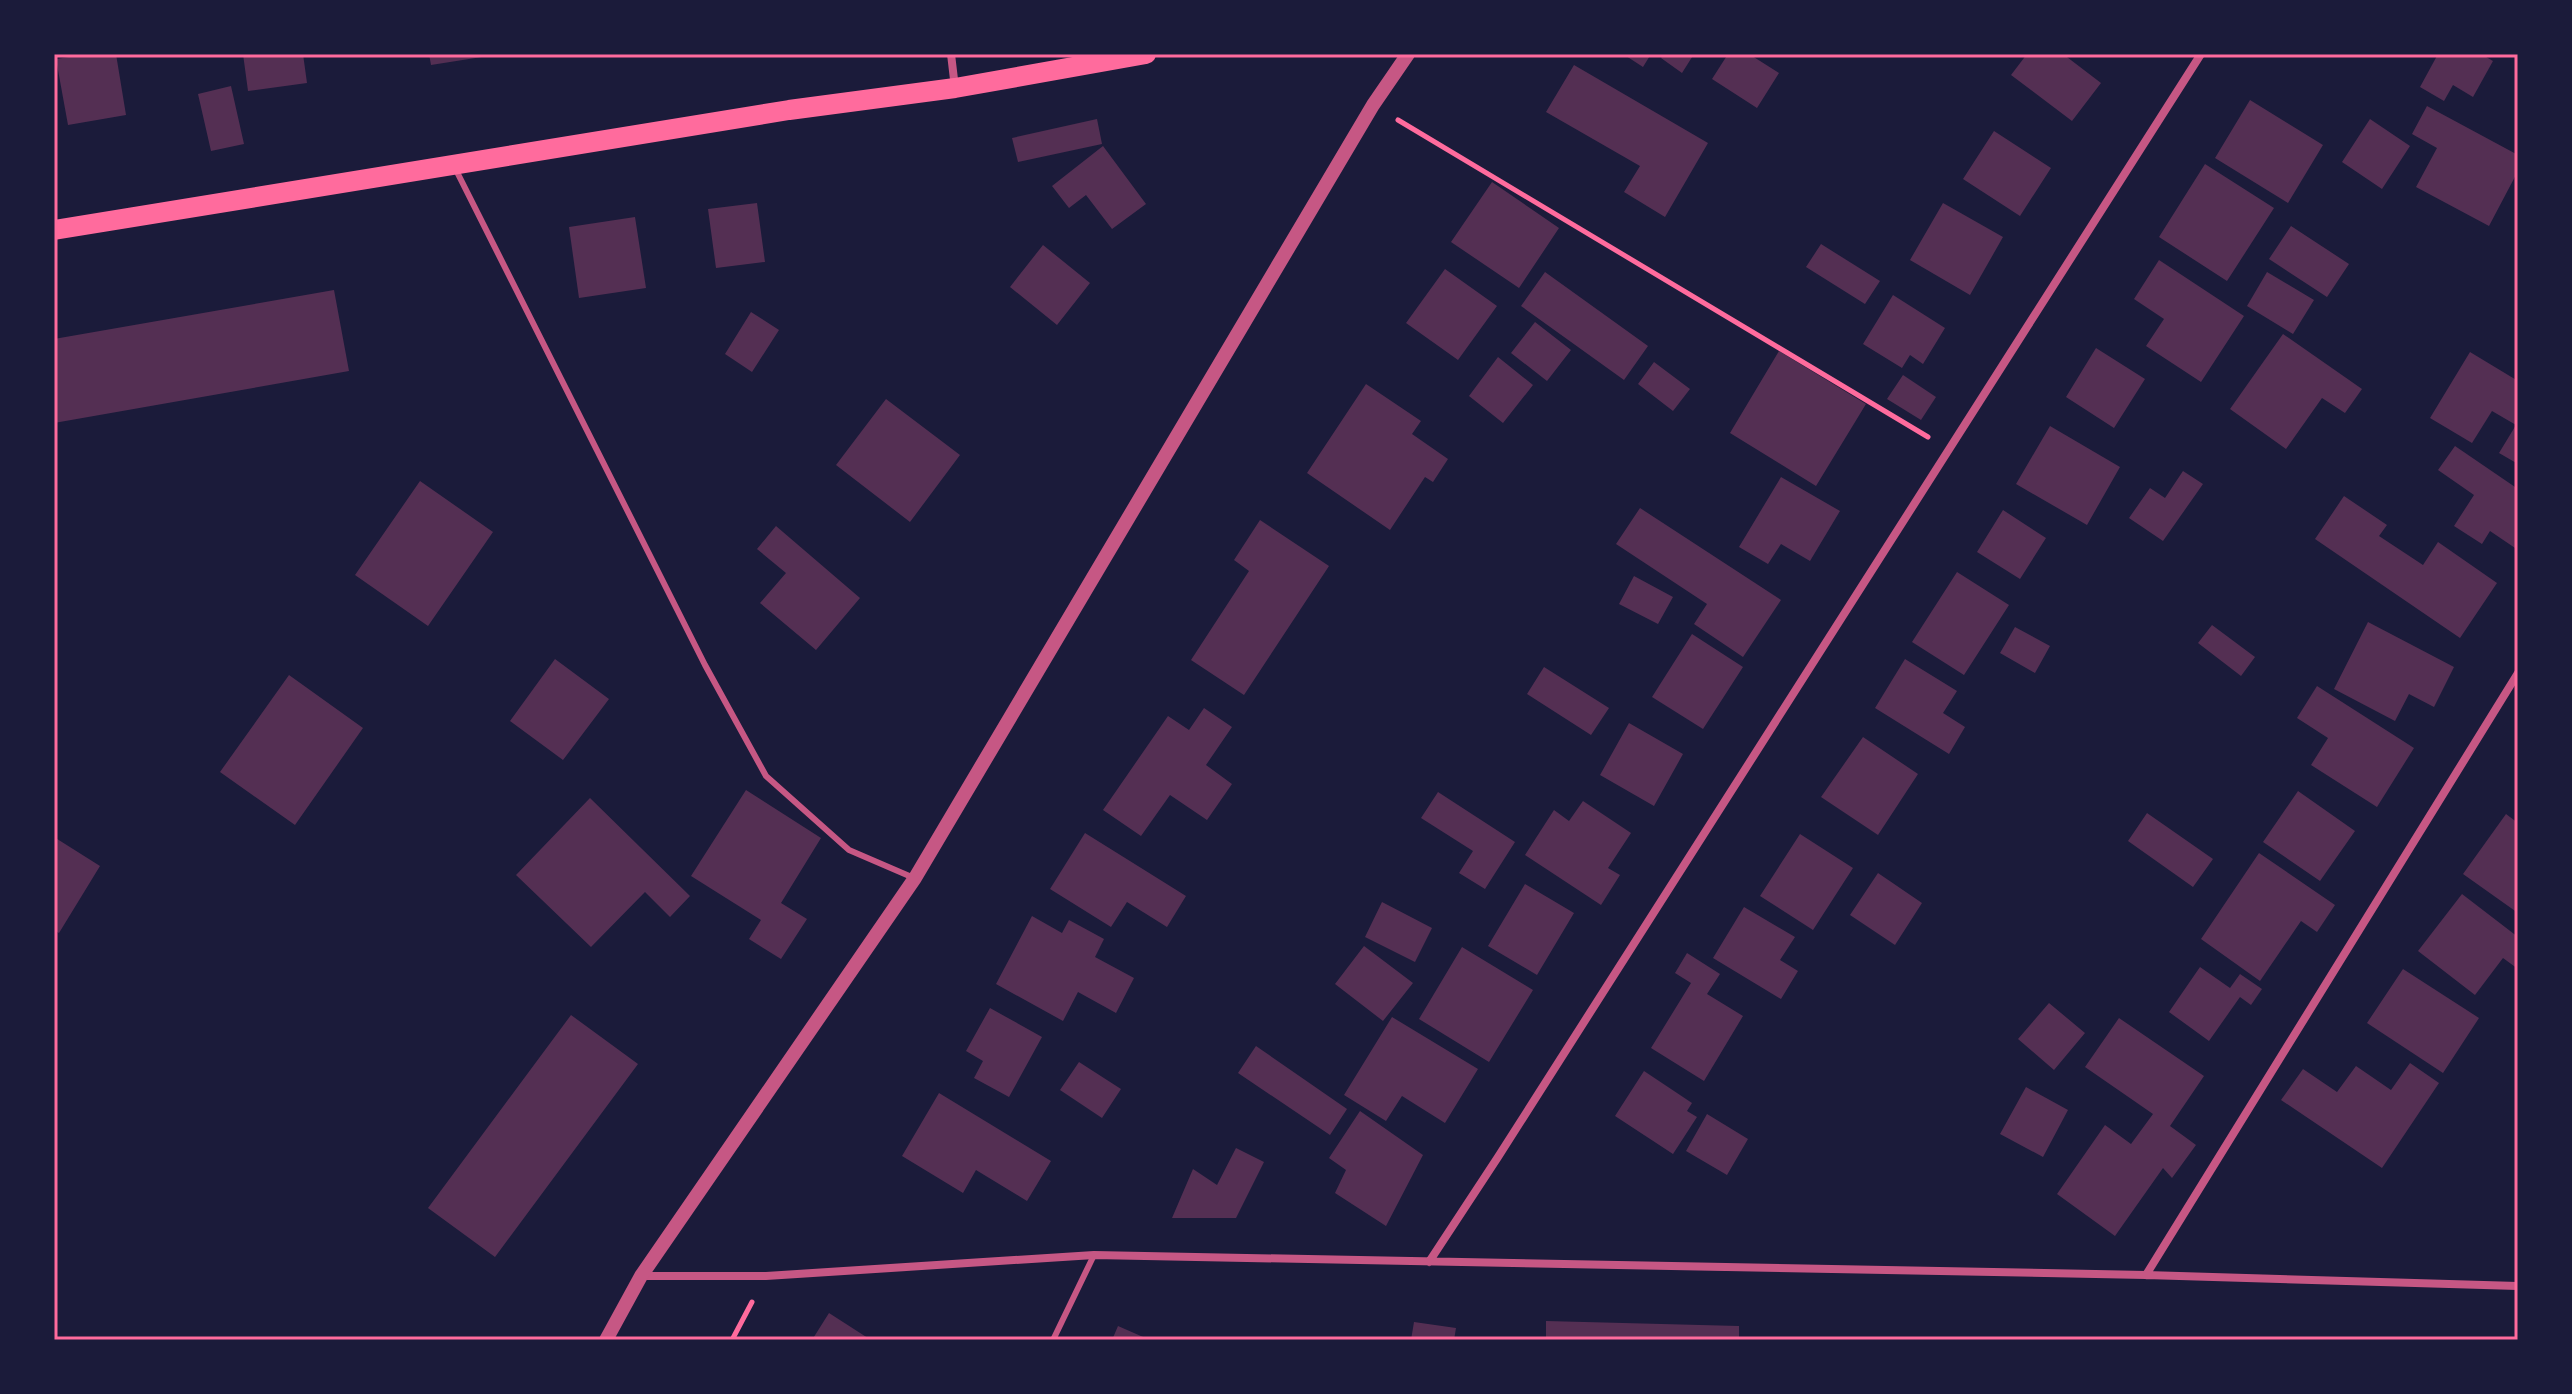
<svg xmlns="http://www.w3.org/2000/svg" width="2572" height="1394" viewBox="0 0 2572 1394" font-family="Roboto,sans-serif">
<style>
.building{fill:#542f53}
.lines{fill:none;stroke-linecap:round;stroke-linejoin:round}
.path{stroke:#ff6b9d;stroke-width:5}
.service{stroke:#c65784;stroke-width:6}
.minor{stroke:#c65784;stroke-width:8}
.tertiary{stroke:#c65784;stroke-width:14}
.primary{stroke:#ff6b9d;stroke-width:20}
.neatline{fill:none;stroke:#ff6b9d;stroke-width:3}
</style>
<rect width="100%" height="100%" fill="#1b1b3a"/>
<path class="building" d="M 88,54 L 116,54 L 126,115 L 68,125 L 56,59 Z
M 243,54 L 303,54 L 307,83 L 248,91 Z
M 429,54 L 488,54 L 488,56 L 431,65 Z
M 1623,54 L 1651,54 L 1643,67 Z
M 1664,54 L 1694,54 L 1682,73 L 1661,58 Z
M 1728,54 L 1749,54 L 1779,73 L 1757,108 L 1712,79 Z
M 2027,54 L 2063,54 L 2101,83 L 2072,121 L 2011,75 Z
M 2438,54 L 2481,54 L 2493,61 L 2473,97 L 2453,85 L 2444,101 L 2420,87 Z
M 1574,65 L 1708,143 L 1665,217 L 1624,192 L 1640,166 L 1546,112 Z
M 231,86 L 244,144 L 211,151 L 198,94 Z
M 2250,100 L 2323,145 L 2288,203 L 2215,158 Z
M 2427,106 L 2518,155 L 2518,171 L 2489,226 L 2416,187 L 2437,148 L 2412,134 Z
M 1097,119 L 1102,144 L 1018,162 L 1012,138 Z
M 2370,119 L 2410,146 L 2382,189 L 2342,162 Z
M 1994,131 L 2051,168 L 2020,216 L 1963,179 Z
M 1103,146 L 1146,204 L 1112,229 L 1086,195 L 1069,208 L 1052,186 Z
M 2205,164 L 2274,208 L 2227,281 L 2159,237 Z
M 1492,182 L 1559,228 L 1519,288 L 1451,242 Z
M 757,203 L 765,262 L 716,268 L 708,209 Z
M 1943,203 L 2003,237 L 1970,295 L 1910,260 Z
M 635,217 L 646,288 L 579,298 L 569,227 Z
M 2291,226 L 2349,264 L 2327,297 L 2269,259 Z
M 1821,244 L 1880,281 L 1865,304 L 1806,267 Z
M 1043,245 L 1090,283 L 1057,325 L 1010,287 Z
M 2159,260 L 2244,316 L 2201,382 L 2146,346 L 2164,319 L 2134,299 Z
M 1445,269 L 1497,306 L 1458,360 L 1406,323 Z
M 1545,272 L 1648,346 L 1624,380 L 1521,306 Z
M 2267,272 L 2314,300 L 2293,334 L 2247,306 Z
M 334,290 L 349,371 L 54,423 L 54,339 Z
M 1893,295 L 1945,328 L 1923,364 L 1910,355 L 1902,368 L 1863,344 Z
M 751,312 L 779,330 L 752,372 L 725,354 Z
M 1535,322 L 1571,350 L 1547,381 L 1511,353 Z
M 2283,334 L 2362,389 L 2345,413 L 2322,398 L 2286,449 L 2230,409 Z
M 2096,348 L 2145,379 L 2114,428 L 2066,397 Z
M 1779,351 L 1866,404 L 1816,486 L 1730,433 Z
M 2470,352 L 2518,381 L 2518,464 L 2499,453 L 2516,425 L 2492,411 L 2472,443 L 2430,418 Z
M 1498,357 L 1533,385 L 1503,423 L 1469,396 Z
M 1654,362 L 1690,389 L 1673,411 L 1638,384 Z
M 1903,375 L 1936,397 L 1921,420 L 1887,399 Z
M 1366,384 L 1421,421 L 1412,434 L 1448,459 L 1433,482 L 1425,477 L 1390,530 L 1307,473 Z
M 886,399 L 960,455 L 910,522 L 836,465 Z
M 2050,426 L 2120,467 L 2087,525 L 2016,484 Z
M 2455,446 L 2518,489 L 2518,550 L 2490,531 L 2482,544 L 2454,526 L 2474,495 L 2438,470 Z
M 2183,471 L 2203,484 L 2163,541 L 2129,518 L 2150,488 L 2165,498 Z
M 1781,477 L 1840,511 L 1810,561 L 1781,544 L 1768,564 L 1739,547 Z
M 420,481 L 493,532 L 428,626 L 355,575 Z
M 2344,496 L 2387,525 L 2379,536 L 2423,565 L 2438,542 L 2497,583 L 2460,638 L 2315,539 Z
M 1640,508 L 1781,600 L 1743,657 L 1694,624 L 1707,604 L 1616,544 Z
M 2003,510 L 2046,538 L 2020,579 L 1977,552 Z
M 1260,520 L 1329,566 L 1244,695 L 1191,660 L 1249,571 L 1234,560 Z
M 776,526 L 860,598 L 816,650 L 760,603 L 786,573 L 757,549 Z
M 1957,572 L 2009,605 L 1964,675 L 1912,642 Z
M 1634,576 L 1673,597 L 1658,624 L 1619,604 Z
M 2368,622 L 2454,667 L 2434,707 L 2409,694 L 2395,721 L 2334,689 Z
M 2212,625 L 2255,657 L 2241,676 L 2198,643 Z
M 2015,627 L 2050,646 L 2035,673 L 2000,653 Z
M 1692,634 L 1743,667 L 1703,729 L 1652,697 Z
M 555,659 L 609,699 L 563,760 L 510,721 Z
M 1905,659 L 1957,691 L 1943,713 L 1965,727 L 1949,754 L 1875,708 Z
M 1544,667 L 1609,708 L 1591,735 L 1527,694 Z
M 289,675 L 363,728 L 295,825 L 220,772 Z
M 2317,686 L 2414,748 L 2377,807 L 2311,765 L 2328,738 L 2297,718 Z
M 1204,708 L 1232,727 L 1206,765 L 1232,784 L 1207,820 L 1170,795 L 1141,836 L 1103,810 L 1168,716 L 1189,730 Z
M 1629,723 L 1683,754 L 1654,806 L 1600,775 Z
M 1863,737 L 1918,774 L 1878,835 L 1821,797 Z
M 746,790 L 821,838 L 781,903 L 807,919 L 781,959 L 749,939 L 761,920 L 691,876 Z
M 2298,791 L 2355,831 L 2320,881 L 2263,842 Z
M 1438,792 L 1515,842 L 1485,889 L 1459,873 L 1473,851 L 1421,818 Z
M 590,798 L 690,896 L 670,917 L 645,892 L 591,947 L 516,875 Z
M 1583,801 L 1631,833 L 1608,868 L 1620,875 L 1601,905 L 1525,855 L 1554,810 L 1569,821 Z
M 2147,813 L 2213,859 L 2193,887 L 2128,841 Z
M 2506,814 L 2518,823 L 2518,913 L 2463,874 Z
M 1085,833 L 1186,896 L 1167,927 L 1127,902 L 1111,927 L 1050,889 Z
M 1800,834 L 1853,868 L 1813,930 L 1760,896 Z
M 54,837 L 100,866 L 59,933 L 54,930 Z
M 2259,853 L 2335,905 L 2317,932 L 2301,921 L 2260,981 L 2201,939 Z
M 1878,873 L 1922,903 L 1895,945 L 1850,915 Z
M 1525,884 L 1574,913 L 1537,975 L 1488,946 Z
M 2462,894 L 2518,937 L 2518,969 L 2503,958 L 2475,995 L 2418,951 Z
M 1382,902 L 1432,928 L 1415,962 L 1365,937 Z
M 1744,907 L 1795,937 L 1780,960 L 1798,971 L 1781,999 L 1713,958 Z
M 1032,916 L 1062,933 L 1069,920 L 1104,939 L 1095,957 L 1134,978 L 1116,1013 L 1078,992 L 1063,1021 L 996,984 Z
M 1364,946 L 1413,983 L 1383,1021 L 1335,984 Z
M 1462,947 L 1533,990 L 1489,1062 L 1419,1019 Z
M 1687,953 L 1720,974 L 1707,994 L 1743,1016 L 1704,1081 L 1651,1048 L 1691,983 L 1675,973 Z
M 2200,967 L 2230,988 L 2240,974 L 2262,989 L 2251,1005 L 2240,997 L 2209,1041 L 2169,1012 Z
M 2403,969 L 2479,1018 L 2443,1073 L 2367,1023 Z
M 2049,1003 L 2085,1033 L 2054,1070 L 2018,1039 Z
M 990,1008 L 1042,1037 L 1009,1097 L 974,1078 L 983,1061 L 966,1051 Z
M 571,1015 L 638,1064 L 495,1257 L 428,1208 Z
M 1392,1017 L 1478,1069 L 1445,1123 L 1402,1096 L 1386,1121 L 1344,1095 Z
M 2119,1018 L 2204,1076 L 2170,1126 L 2196,1145 L 2172,1178 L 2163,1168 L 2115,1236 L 2057,1194 L 2105,1125 L 2131,1144 L 2153,1114 L 2085,1067 Z
M 1256,1046 L 1347,1109 L 1330,1135 L 1238,1073 Z
M 1079,1062 L 1121,1089 L 1102,1118 L 1060,1090 Z
M 2410,1063 L 2439,1083 L 2382,1168 L 2281,1100 L 2303,1069 L 2337,1092 L 2356,1066 L 2391,1090 Z
M 1644,1071 L 1692,1103 L 1687,1111 L 1697,1117 L 1673,1154 L 1615,1116 Z
M 2026,1087 L 2068,1110 L 2043,1157 L 2000,1134 Z
M 939,1093 L 1051,1161 L 1027,1201 L 976,1170 L 963,1193 L 902,1156 Z
M 1360,1111 L 1423,1155 L 1386,1226 L 1335,1193 L 1346,1170 L 1329,1158 Z
M 1707,1114 L 1748,1139 L 1727,1175 L 1686,1151 Z
M 1236,1148 L 1264,1162 L 1236,1218 L 1172,1218 L 1193,1169 L 1217,1185 Z
M 829,1313 L 871,1340 L 812,1340 Z
M 1546,1321 L 1739,1326 L 1739,1340 L 1546,1340 Z
M 1414,1322 L 1456,1328 L 1454,1340 L 1411,1340 Z
M 1118,1326 L 1150,1340 L 1112,1340 Z"/>
<g class="lines">
<path class="path" d="M 1398,120 L 1928,437
M 732,1340 L 752,1302"/>
<path class="service" d="M 455,168 L 705,665 L 766,776 L 849,850 L 914,878
M 1053,1340 L 1094,1255"/>
<path class="minor" d="M 951,54 L 955,88
M 1429,1262 L 1498,1157 L 2201,54
M 2146,1275 L 2518,673
M 641,1276 L 766,1276 L 1094,1255 L 2146,1275 L 2518,1286"/>
<path class="tertiary" d="M 606,1340 L 641,1276 L 915,878 L 1373,105 L 1408,54"/>
<path class="primary" d="M 54,230 L 789,110 L 955,88 L 1146,54"/>
</g>
<rect width="2572" height="1394" fill="none" stroke="#1b1b3a" stroke-width="112"/>
<rect x="56" y="56" width="2460" height="1282" class="neatline"/>
</svg>
